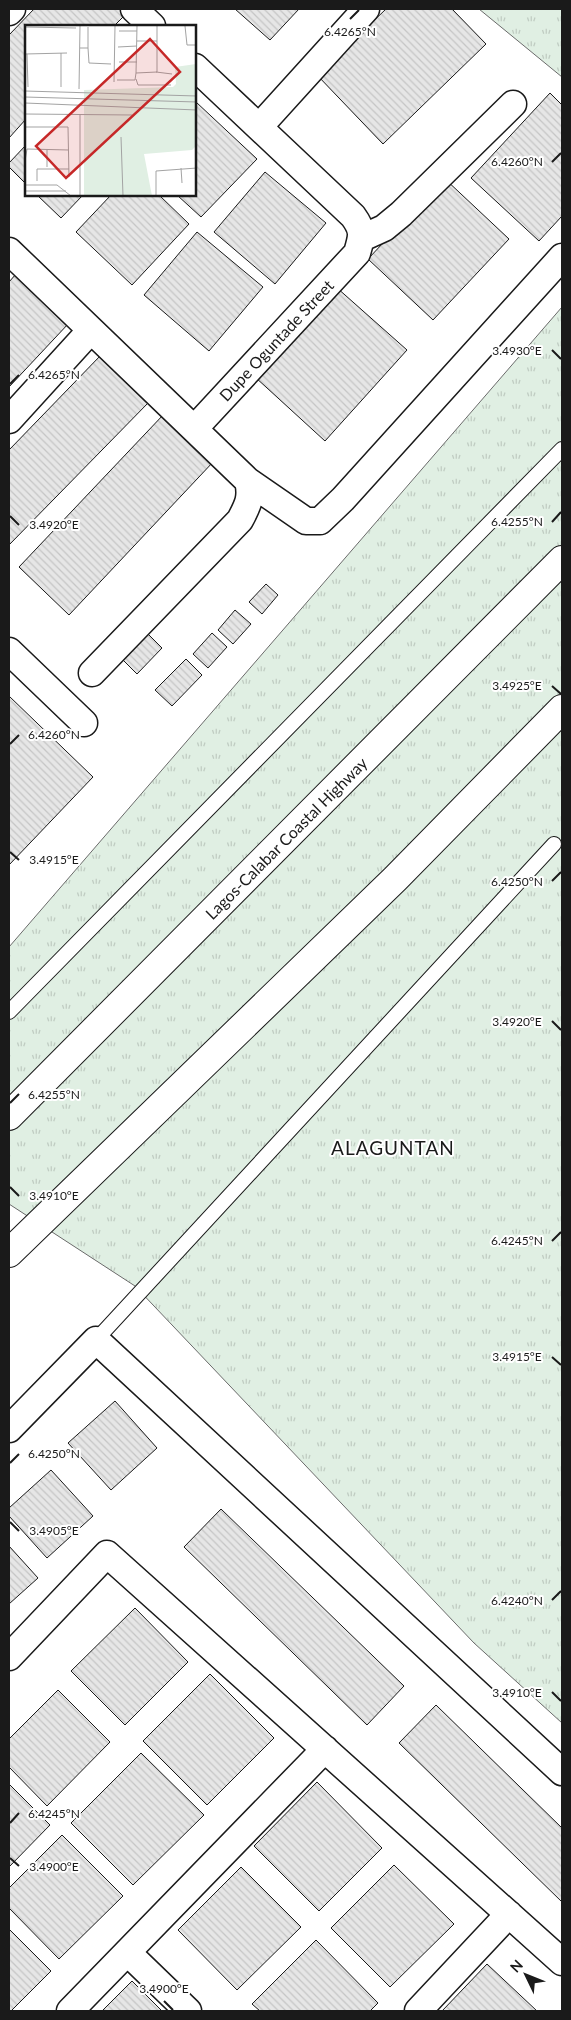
<svg xmlns="http://www.w3.org/2000/svg" width="571" height="2020" viewBox="0 0 571 2020" font-family="Lato,sans-serif">
<style>
.grass{fill:url(#grass-tufts);stroke:#6a6a6a}
.building{fill:url(#building-back-hatch);stroke:#1a1a1a}
.lines{fill:none;stroke-linecap:round;stroke-linejoin:round}
.service-casing{stroke:#1a1a1a;stroke-width:16}
.minor-casing{stroke:#1a1a1a;stroke-width:29}
.trunk-casing{stroke:#1a1a1a;stroke-width:30}
.service{stroke:#fff;stroke-width:14}
.minor{stroke:#fff;stroke-width:26}
.trunk{stroke:#fff;stroke-width:28}
.ticks{fill:none;stroke:#1a1a1a;stroke-width:2}
.labels{text-anchor:middle;dominant-baseline:central;stroke-width:4;stroke-linejoin:round;paint-order:stroke}
.street-label{font-size:16px;fill:#1a1a1a;stroke:#fff}
.quarter-label{font-size:19px;letter-spacing:1px;fill:#1a1a1a;stroke:#fff}
.inset-road{fill:none;stroke:#a3a3a3;stroke-width:1}
.view{fill:#c62828;fill-opacity:0.15;stroke:#c62828;stroke-width:2.5}
.inset-edge{fill:none;stroke:#1a1a1a;stroke-width:2.5}
.ticks-label{font-size:12px;text-anchor:middle;fill:#1a1a1a;stroke:#fff;stroke-width:4;stroke-linejoin:round;paint-order:stroke}
</style>
<defs>
<pattern id="grass-tufts" width="24" height="20" patternUnits="userSpaceOnUse" patternTransform="scale(1.25)"><rect width="24" height="20" fill="#e0efe3"/><path d="M3 7l-1-3M5 7V3M7 7l1-3M15 17l-1-3M17 17v-4M19 17l1-3" fill="none" stroke="#c0ccc2"/></pattern>
<pattern id="building-back-hatch" width="6" height="6" patternUnits="userSpaceOnUse" patternTransform="scale(1.25)"><rect width="6" height="6" fill="#e6e6e6"/><path d="M-1 5l2 2M0 0l6 6M5-1l2 2" fill="none" stroke="#c5c5c5"/></pattern>
</defs>
<rect width="100%" height="100%" fill="#fff"/>
<path class="grass" d="M 479,9 L 562,9 L 562,77 Z
M 562,307 L 562,1723 L 474,1643 L 135,1286 L 9,1204 L 9,947 Z"/>
<path class="building" d="M 34,9 L 120,9 L 126,14 L 114,26 L 26,26 L 26,119 L 9,138 L 9,35 Z
M 235,9 L 299,9 L 270,40 Z
M 386,9 L 452,9 L 486,44 L 383,144 L 317,75 Z
M 550,93 L 562,105 L 562,216 L 539,241 L 471,178 Z
M 196,102 L 257,159 L 201,217 L 177,195 L 195,195 Z
M 26,145 L 26,184 L 9,167 L 9,163 Z
M 265,172 L 326,223 L 275,284 L 214,232 Z
M 444,178 L 509,239 L 433,320 L 368,259 Z
M 37,195 L 83,195 L 61,218 Z
M 111,195 L 159,195 L 189,224 L 132,285 L 76,232 Z
M 197,232 L 263,287 L 209,351 L 144,295 Z
M 16,274 L 69,323 L 9,387 L 9,282 Z
M 336,287 L 407,350 L 325,441 L 255,377 Z
M 101,355 L 149,402 L 9,545 L 9,450 Z
M 164,414 L 214,461 L 69,615 L 19,567 Z
M 266,584 L 278,595 L 262,614 L 249,602 Z
M 235,610 L 251,624 L 233,644 L 218,630 Z
M 144,630 L 162,648 L 137,674 L 119,656 Z
M 212,633 L 227,647 L 208,668 L 193,654 Z
M 186,659 L 202,675 L 172,706 L 155,690 Z
M 9,696 L 93,777 L 9,865 Z
M 115,1401 L 157,1448 L 111,1490 L 68,1443 Z
M 51,1470 L 93,1516 L 47,1558 L 9,1516 L 9,1508 Z
M 221,1509 L 404,1686 L 367,1725 L 184,1547 Z
M 9,1546 L 38,1578 L 9,1604 Z
M 135,1608 L 188,1662 L 125,1725 L 71,1671 Z
M 210,1674 L 274,1738 L 207,1805 L 143,1741 Z
M 58,1690 L 110,1742 L 47,1806 L 9,1767 L 9,1739 Z
M 436,1705 L 562,1828 L 562,1902 L 399,1743 Z
M 141,1753 L 204,1815 L 133,1885 L 71,1823 Z
M 317,1782 L 382,1848 L 319,1911 L 254,1846 Z
M 9,1784 L 50,1825 L 9,1867 Z
M 62,1835 L 123,1896 L 59,1959 L 9,1908 L 9,1888 Z
M 394,1865 L 454,1924 L 390,1987 L 331,1928 Z
M 241,1867 L 301,1927 L 237,1990 L 178,1930 Z
M 9,1929 L 51,1971 L 11,2011 L 9,2011 Z
M 316,1940 L 378,2003 L 370,2011 L 260,2011 L 252,2004 Z
M 487,1964 L 537,2011 L 442,2011 Z
M 132,1981 L 162,2011 L 102,2011 Z"/>
<g class="lines">
<g class="service-casing">
<path id="service" d="M 9,1012 L 562,449
M 96,1340 L 554,844"/>
</g>
<g class="minor-casing">
<path id="minor" d="M 134,9 L 152,26
M 9,12 L 12,9
M 259,127 L 366,9
M 362,238 L 384,228 L 401,214 L 513,104
M 9,251 L 194,429 L 357,253 C 362,236 364,231 353,216 L 195,67
M 9,420 L 91,330
M 248,481 L 306,521 L 320,521 L 343,499 L 562,257
M 9,651 L 84,723
M 92,673 L 240,520 C 248,505 252,497 248,481 L 194,429
M 9,1429 L 96,1340 L 562,1772
M 9,1657 L 107,1554 L 562,1962
M 128,1953 L 188,2011
M 70,2011 L 325,1749
M 418,2011 L 509,1914"/>
</g>
<g class="trunk-casing">
<path id="trunk" d="M 9,1116 L 562,560
M 9,1253 L 395,879 L 562,709"/>
</g>
<use href="#service" class="service"/>
<use href="#minor" class="minor"/>
<use href="#trunk" class="trunk"/>
</g>
<path class="ticks" d="M 350,19 L 359,10M 552,162 L 561,153M 552,350 L 561,359M 10,384 L 19,375M 10,516 L 19,525M 552,522 L 561,512M 552,686 L 561,694M 10,744 L 19,735M 10,852 L 19,860M 552,881 L 561,872M 552,1021 L 561,1030M 10,1103 L 19,1094M 10,1187 L 19,1196M 552,1241 L 561,1232M 552,1357 L 561,1365M 10,1463 L 19,1454M 10,1522 L 19,1531M 552,1600 L 561,1591M 552,1692 L 561,1701M 10,1823 L 19,1813M 10,1858 L 19,1866M 164,2001 L 173,2010"/>
<g class="labels">
<g class="street-label">
<text transform="translate(276 340) rotate(-47)">Dupe Oguntade Street</text>
<text transform="translate(286 838) rotate(-45)">Lagos-Calabar Coastal Highway</text>
</g>
<g class="quarter-label">
<text x="393" y="1147">ALAGUNTAN</text>
</g>
</g>
<g transform="translate(25 25)">
<rect width="171" height="171" fill="#fff"/>
<path d="M 171,39 L 171,121 L 167,125 L 119,129 L 127,171 L 59,171 L 59,65 L 148,62 L 151,59 L 150,42 Z" fill="#e0efe3"/>
<path class="inset-road" d="M 112,1 L 111,48 L 132,47 L 132,1M 160,1 L 162,20 L 172,20M 0,2 L 51,3M 94,6 L 112,6M 112,16 L 132,16M 93,22 L 112,21M 55,23 L 63,23 L 63,2M 63,23 L 64,38 L 86,39M 36,28 L 36,62M 0,29 L 42,28M 2,29 L 3,62M 94,37 L 112,37M 131,47 L 147,49M 111,54 L 113,60 L 146,60M 92,55 L 110,55 L 111,48M 89,57 L 90,1M 54,64 L 55,1M 0,66 L 172,71M 0,72 L 172,77M 0,78 L 172,85M 0,89 L 107,90M 0,102 L 43,102 L 44,152M 96,112 L 98,171M 0,136 L 2,124 L 44,125M 22,142 L 22,125M 156,143 L 157,158M 12,156 L 12,144 L 44,144M 0,160 L 32,160 L 46,171M 0,166 L 41,166M 55,171 L 55,90M 131,171 L 131,146 L 172,143"/>
<path class="view" d="M 125,14 L 155,47 L 41,153 L 11,121 Z"/>
<rect width="171" height="171" class="inset-edge"/>
</g>
<g class="ticks-label">
<text x="350" y="36">6.4265°N</text>
<text x="517" y="166">6.4260°N</text>
<text x="517" y="355">3.4930°E</text>
<text x="54" y="379">6.4265°N</text>
<text x="517" y="526">6.4255°N</text>
<text x="54" y="529">3.4920°E</text>
<text x="517" y="690">3.4925°E</text>
<text x="54" y="739">6.4260°N</text>
<text x="54" y="864">3.4915°E</text>
<text x="517" y="886">6.4250°N</text>
<text x="517" y="1026">3.4920°E</text>
<text x="54" y="1099">6.4255°N</text>
<text x="54" y="1200">3.4910°E</text>
<text x="517" y="1245">6.4245°N</text>
<text x="517" y="1361">3.4915°E</text>
<text x="54" y="1458">6.4250°N</text>
<text x="54" y="1535">3.4905°E</text>
<text x="517" y="1605">6.4240°N</text>
<text x="517" y="1697">3.4910°E</text>
<text x="54" y="1818">6.4245°N</text>
<text x="54" y="1871">3.4900°E</text>
<text x="164" y="1993">3.4900°E</text>
</g>
<rect width="571" height="2020" fill="none" stroke="#1a1a1a" stroke-width="20"/>
<g transform="translate(526 1975) rotate(313)" stroke="#ffffff" stroke-width="4" paint-order="stroke">
<path d="M0-4L9 19L0 12L-9 19Z" fill="#1a1a1a"/>
<text y="-8" font-size="14" font-weight="bold" text-anchor="middle" fill="#1a1a1a">N</text>
</g>
</svg>
